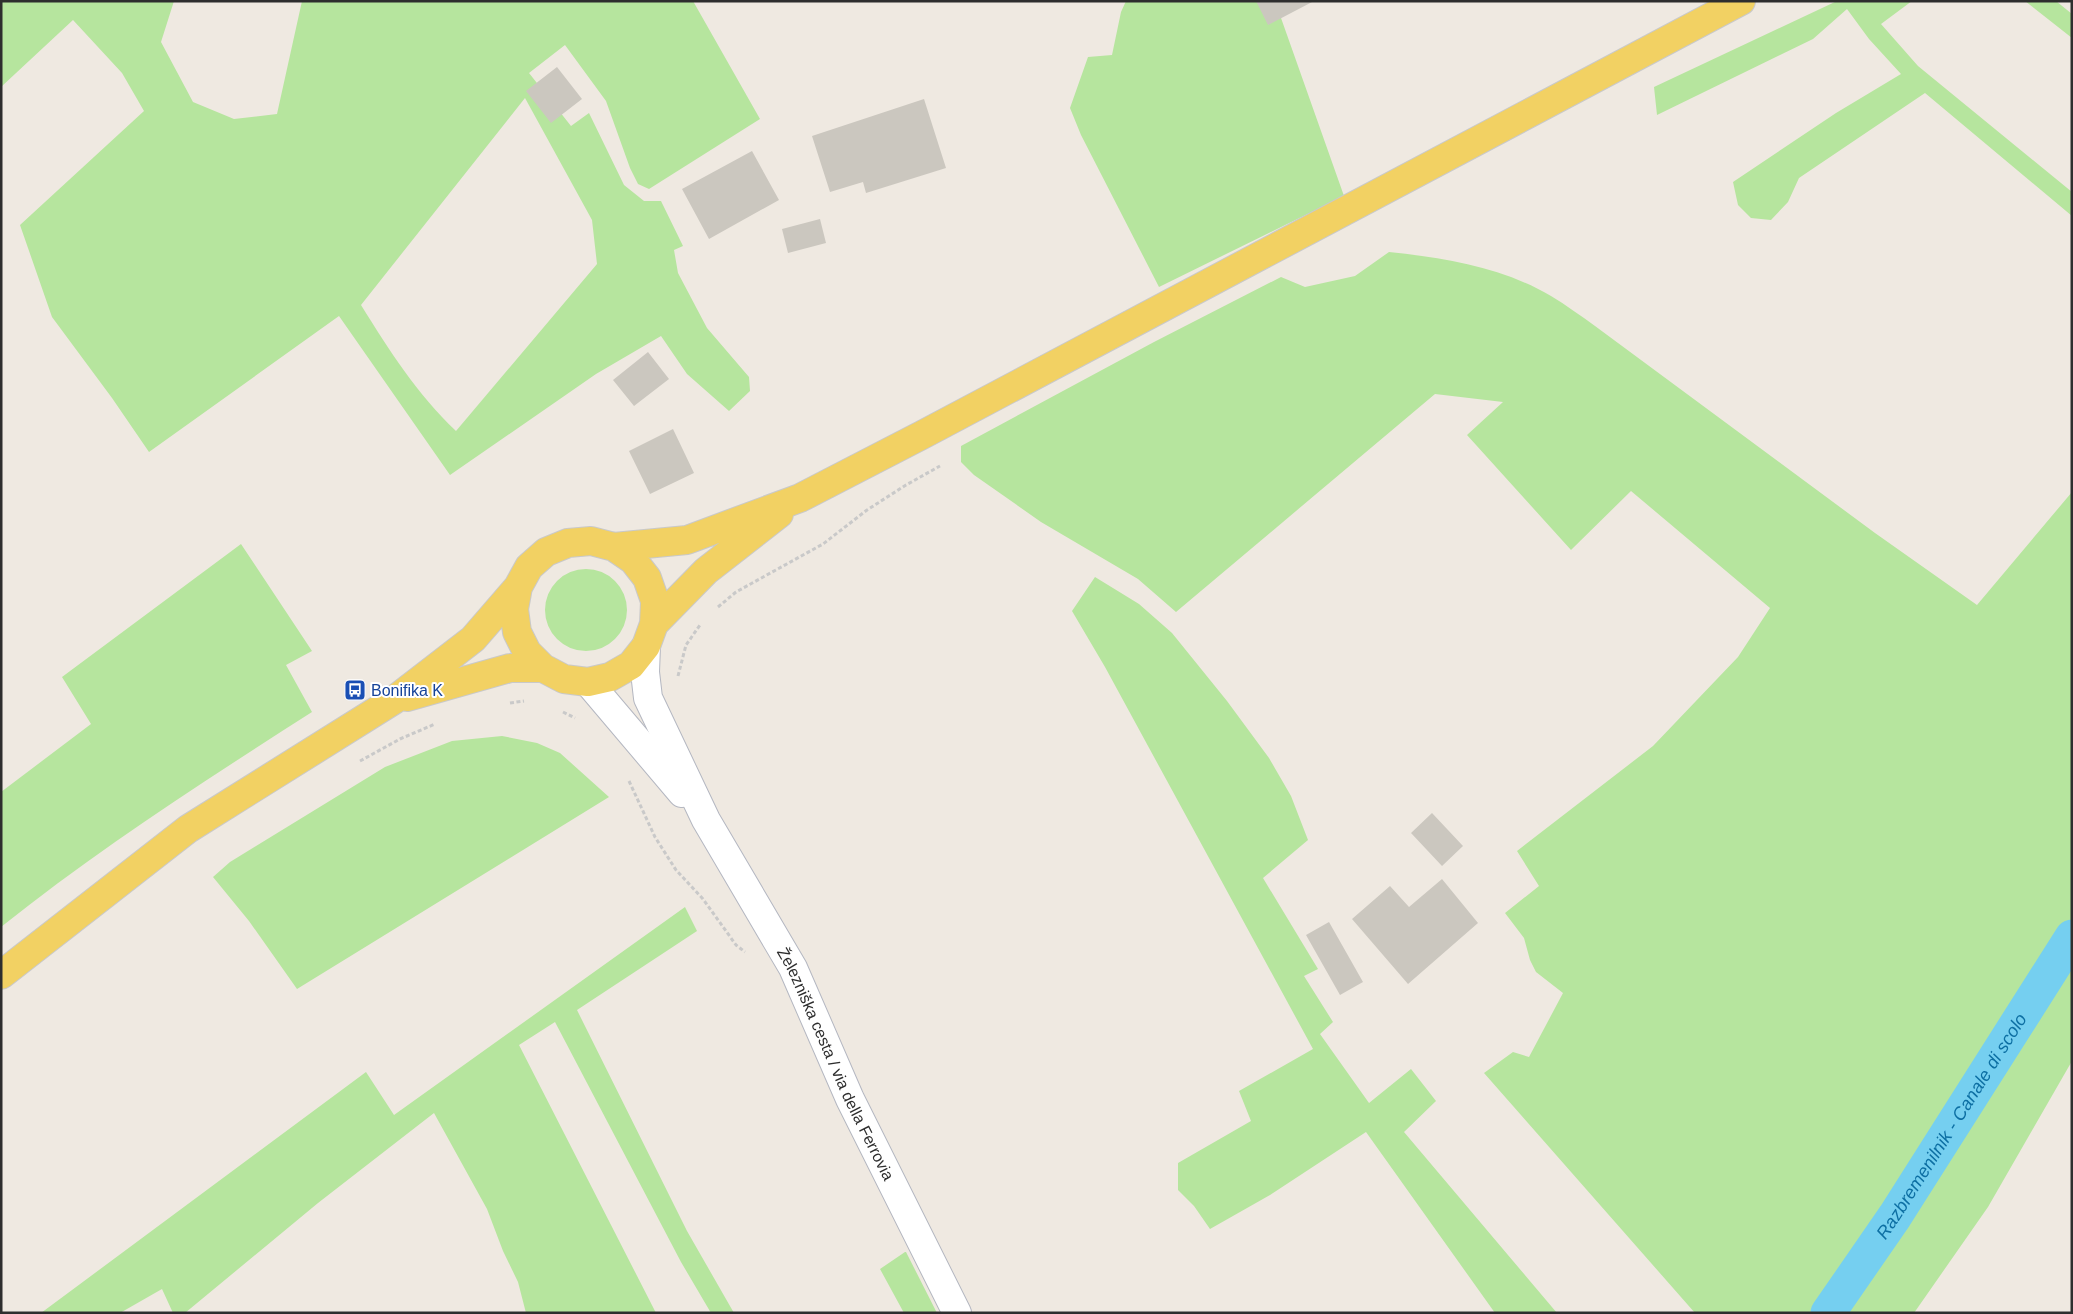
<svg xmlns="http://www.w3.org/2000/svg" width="2073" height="1314" viewBox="0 0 2073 1314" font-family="Arial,sans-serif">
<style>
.green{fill:#b6e59e;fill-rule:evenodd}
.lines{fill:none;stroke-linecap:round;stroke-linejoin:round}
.canal{stroke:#75cff0;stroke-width:35}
.building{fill:#cbc7bf}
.minor-casing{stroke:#b4b7c1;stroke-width:30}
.major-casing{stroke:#c9c9c9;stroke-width:30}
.path{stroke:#c9c9c9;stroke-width:3;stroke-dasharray:4 2.5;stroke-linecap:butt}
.minor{stroke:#fff;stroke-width:28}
.major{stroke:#f2d163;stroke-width:28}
.labels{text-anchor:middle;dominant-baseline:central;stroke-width:4;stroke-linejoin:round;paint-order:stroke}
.transit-label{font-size:16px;fill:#164399;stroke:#fff;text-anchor:start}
.street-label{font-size:16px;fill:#2e2e2e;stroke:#fff}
.water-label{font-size:18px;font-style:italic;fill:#0d6fa3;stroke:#fff}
</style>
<rect width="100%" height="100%" fill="#efe9e1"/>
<path class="green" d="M 1,1 L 174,1 L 161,42 L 193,102 L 234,119 L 277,114 L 302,1 L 693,1 L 760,119 L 649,189 L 638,184 L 630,168 L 606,101 L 565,45 L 529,73 L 571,126 L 589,113 L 624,185 L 644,201 L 661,201 L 683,246 L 674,250 L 678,273 L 707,328 L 749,377 L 750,391 L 729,411 L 687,374 L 661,336 L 596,374 L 450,475 L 339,316 L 149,452 L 112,398 L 52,317 L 20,225 L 144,111 L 122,73 L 73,20 L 1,87 ZM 525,98 L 592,220 L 597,264 L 456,431 C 417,394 389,350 361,305 Z
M 1126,1 L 1275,1 L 1344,196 L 1159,287 L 1081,135 L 1070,108 L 1088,57 L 1112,55 L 1121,12 Z
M 1837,1 L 1912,1 L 1881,24 L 1918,66 L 2072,192 L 2072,216 L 1925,93 L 1799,178 L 1788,202 L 1771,220 L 1751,218 L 1738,205 L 1733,182 L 1836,113 L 1901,74 L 1869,39 L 1847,9 L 1813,39 L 1657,115 L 1654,87 Z
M 2025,1 L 2056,1 L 2072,14 L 2072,38 Z
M 1389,252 C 1445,258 1502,267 1551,296 C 1566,305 1581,316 1595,326 L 1875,533 L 1977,605 L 2072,492 L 2072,1061 L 1988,1207 L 1914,1313 L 1695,1313 L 1484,1073 L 1513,1052 L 1529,1057 L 1563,993 L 1536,972 L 1530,960 L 1524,938 L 1505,913 L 1539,886 L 1517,851 L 1653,746 L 1738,657 L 1770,608 L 1631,491 L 1571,550 L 1467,435 L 1503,402 L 1435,394 L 1176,612 L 1138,579 L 1041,522 L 974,475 L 961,462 L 961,446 L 1154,342 L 1281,277 L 1305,287 L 1355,276 Z
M 241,544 L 312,651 L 286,665 L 312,712 C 206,780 100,848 1,927 L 1,792 L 91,724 L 62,677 Z
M545 610a41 41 0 1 1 82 0a41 41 0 1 1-82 0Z
M 1095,577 L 1139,604 L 1172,633 L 1227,701 L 1269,758 L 1291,796 L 1308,840 L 1263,878 L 1318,969 L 1304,976 L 1333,1022 L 1320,1034 L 1369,1103 L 1411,1069 L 1436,1101 L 1404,1132 L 1557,1313 L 1495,1313 L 1366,1132 L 1270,1195 L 1210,1229 L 1194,1206 L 1178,1190 L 1178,1163 L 1251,1121 L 1239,1091 L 1313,1049 L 1105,667 L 1072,611 Z
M 502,736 L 537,743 L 560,753 L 609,797 L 297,989 L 249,921 L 213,877 L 230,862 L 385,767 L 452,741 Z
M 685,907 L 697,931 L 577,1010 L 687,1231 L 734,1313 L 711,1313 L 681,1262 L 555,1022 L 519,1045 L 656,1313 L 526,1313 L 518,1282 L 503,1251 L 487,1209 L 434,1113 L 318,1203 L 185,1313 L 173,1313 L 162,1289 L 120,1313 L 41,1313 L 366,1072 L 394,1115 Z
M 905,1252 L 906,1252 L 937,1313 L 904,1313 L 880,1269 Z"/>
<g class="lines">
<path class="canal" id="s1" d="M 1828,1313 L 1895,1216 L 2072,937"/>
</g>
<path class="building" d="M 1256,1 L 1314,1 L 1268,25 Z
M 557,67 L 582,99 L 551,123 L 526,91 Z
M 924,99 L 946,168 L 866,193 L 863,182 L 830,192 L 812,136 Z
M 752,151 L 779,200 L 709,239 L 682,189 Z
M 820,219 L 826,243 L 788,253 L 782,229 Z
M 648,352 L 669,379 L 634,406 L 613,380 Z
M 673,429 L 694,473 L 650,494 L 629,451 Z
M 1432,813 L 1463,846 L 1442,866 L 1411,833 Z
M 1442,879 L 1478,923 L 1408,984 L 1352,919 L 1390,886 L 1409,907 Z
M 1329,922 L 1363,982 L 1340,995 L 1306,935 Z"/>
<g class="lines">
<g class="minor-casing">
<g id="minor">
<path id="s2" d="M 646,646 L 645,672 L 648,698 L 706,820 L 793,968 L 850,1099 L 957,1313"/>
<path d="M 588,682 L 682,793"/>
</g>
</g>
<g class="major-casing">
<path id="major" d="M 614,547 L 687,540 L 800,498 L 922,435 L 1741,1
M 654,624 L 706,571 L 779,514
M 407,697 L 510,668 L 543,668
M 1,975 L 188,829 L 394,700 L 473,639 L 518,587 L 529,567 L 546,552 L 568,543 L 591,541 L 614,547 L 633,560 L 647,578 L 655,601 L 654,624 L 646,646 L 631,665 L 610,677 L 588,682 L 564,679 L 543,668 L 527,652 L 517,632 L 514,609 L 518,587"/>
</g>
<path class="path" d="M 718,607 L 736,592 L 823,544 L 867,510 L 906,485 L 940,466
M 678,676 L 686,645 L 700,625
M 510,703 L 524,701
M 563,712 L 575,718
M 360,761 L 400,739 L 435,724
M 629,781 L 655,837 L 676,870 L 703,899 L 736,945 L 745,952"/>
<use href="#minor" class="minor"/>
<use href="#major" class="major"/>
</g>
<defs>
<g id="bus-square" transform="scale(1.125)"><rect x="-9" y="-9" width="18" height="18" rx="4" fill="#1a4fb4" stroke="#fff"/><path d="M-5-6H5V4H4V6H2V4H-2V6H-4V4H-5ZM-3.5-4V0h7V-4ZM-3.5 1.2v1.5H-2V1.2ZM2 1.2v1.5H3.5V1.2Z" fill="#fff"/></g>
</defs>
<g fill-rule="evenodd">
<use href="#bus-square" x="355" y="690"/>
</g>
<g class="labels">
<g class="transit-label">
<text x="371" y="690">Bonifika K</text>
</g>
<g class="street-label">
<text stroke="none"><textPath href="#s2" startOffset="464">Železniška cesta / via della Ferrovia</textPath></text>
</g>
<g class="water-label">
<text stroke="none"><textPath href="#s1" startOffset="224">Razbremenilnik - Canale di scolo</textPath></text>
</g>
</g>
<rect width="2073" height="1314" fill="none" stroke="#2e2e2e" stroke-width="5"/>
</svg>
